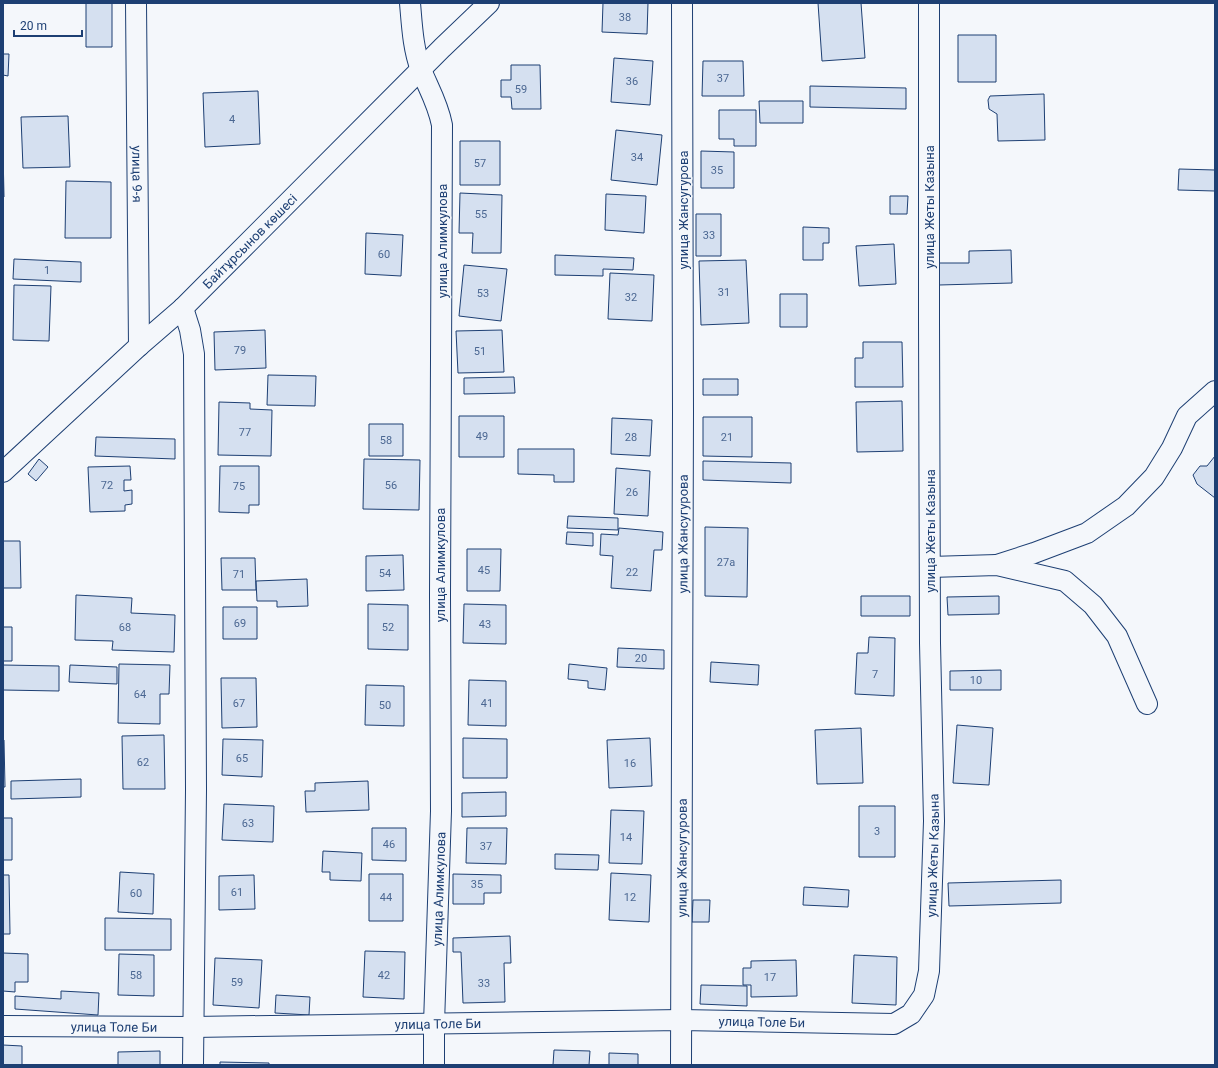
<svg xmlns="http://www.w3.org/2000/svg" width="1218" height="1068" viewBox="0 0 1218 1068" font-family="Roboto,sans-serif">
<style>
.building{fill:#d5e0f0;stroke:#1d3f73}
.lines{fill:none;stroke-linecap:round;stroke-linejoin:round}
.street-casing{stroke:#1d3f73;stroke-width:22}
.street{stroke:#f4f7fb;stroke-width:20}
.labels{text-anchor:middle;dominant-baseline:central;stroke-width:3;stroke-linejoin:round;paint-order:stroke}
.number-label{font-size:11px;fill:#4b6792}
.street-label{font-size:13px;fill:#1d3f73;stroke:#f4f7fb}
</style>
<rect width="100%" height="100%" fill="#f4f7fb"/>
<path class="building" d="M 86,3 L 112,3 L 112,47 L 86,47 Z
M 603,3 L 648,3 L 647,34 L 602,32 Z
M 818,3 L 861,3 L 865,58 L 822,61 Z
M 958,35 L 996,35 L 996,82 L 958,82 Z
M 3,54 L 9,54 L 8,76 L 3,75 Z
M 614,58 L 653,61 L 650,105 L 611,102 Z
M 703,61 L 743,61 L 744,96 L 702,96 Z
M 511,65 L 540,65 L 541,109 L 512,109 L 511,97 L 501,97 L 501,80 L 511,80 Z
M 810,86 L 906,88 L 906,109 L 810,107 Z
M 258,91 L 260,144 L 205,147 L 203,93 Z
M 1044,94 L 1045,140 L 998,141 L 997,114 L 989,109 L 988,100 L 990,96 Z
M 759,101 L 803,101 L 803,123 L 760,123 Z
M 719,110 L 756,110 L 756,146 L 734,146 L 734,139 L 719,139 Z
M 68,116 L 70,167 L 23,168 L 21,117 Z
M 616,130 L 662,135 L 657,185 L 611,180 Z
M 460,141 L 500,141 L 500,185 L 460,185 Z
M 3,151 L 4,197 L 3,197 Z
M 701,151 L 734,152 L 734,188 L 701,188 Z
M 1179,169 L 1215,170 L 1215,191 L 1178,190 Z
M 66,181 L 111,182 L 111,238 L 65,238 Z
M 460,193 L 502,195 L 501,253 L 472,253 L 473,233 L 459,233 Z
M 606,194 L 646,196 L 644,233 L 605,230 Z
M 890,196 L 908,196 L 907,214 L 890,214 Z
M 696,214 L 721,214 L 721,256 L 696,256 Z
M 803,227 L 829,228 L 829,243 L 823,243 L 823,260 L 803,260 Z
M 366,233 L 403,235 L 401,276 L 365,274 Z
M 894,244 L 896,284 L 859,286 L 856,246 Z
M 1011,250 L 1012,283 L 939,285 L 938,263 L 969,263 L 969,251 Z
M 555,255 L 634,258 L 633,270 L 603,269 L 603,276 L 555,275 Z
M 14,259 L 81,262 L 81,282 L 13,279 Z
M 746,260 L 749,323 L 701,325 L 699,261 Z
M 464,265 L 507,269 L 501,321 L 459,316 Z
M 610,273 L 654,275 L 652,321 L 608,319 Z
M 14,285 L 51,286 L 49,341 L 13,340 Z
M 780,294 L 807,294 L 807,327 L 780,327 Z
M 265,330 L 266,368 L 215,370 L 214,332 Z
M 502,330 L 504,372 L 458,373 L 456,331 Z
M 863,342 L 902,342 L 903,387 L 855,387 L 855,358 L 863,358 Z
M 268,375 L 316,376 L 315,406 L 267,405 Z
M 514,377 L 515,393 L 464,394 L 464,378 Z
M 703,379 L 738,379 L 738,395 L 703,395 Z
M 902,401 L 903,451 L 857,452 L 856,402 Z
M 219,402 L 250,403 L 250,409 L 272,410 L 271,456 L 218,455 Z
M 459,416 L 504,416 L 504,457 L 459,457 Z
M 703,417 L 752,417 L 752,457 L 703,456 Z
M 612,418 L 652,420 L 650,456 L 611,454 Z
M 369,424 L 403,424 L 403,456 L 369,456 Z
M 96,437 L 175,439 L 175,459 L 95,456 Z
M 518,449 L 574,449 L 574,482 L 554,482 L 554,475 L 518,474 Z
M 1215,456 L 1215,498 L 1197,484 L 1193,475 L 1200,466 L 1207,466 Z
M 39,459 L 48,467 L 36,481 L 28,474 Z
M 364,459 L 420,460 L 419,510 L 363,509 Z
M 703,461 L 791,463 L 791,483 L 703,480 Z
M 130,466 L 131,480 L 124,480 L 124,491 L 132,490 L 132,504 L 125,505 L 125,511 L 90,512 L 88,467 Z
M 220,466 L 259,466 L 259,505 L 249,505 L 249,513 L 219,512 Z
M 616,468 L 650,471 L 648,516 L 614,514 Z
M 568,516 L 618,518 L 618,530 L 567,528 Z
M 705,527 L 748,528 L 747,597 L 705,596 Z
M 619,528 L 663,532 L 662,550 L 654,550 L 651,591 L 611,588 L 613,556 L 600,555 L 601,534 L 618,535 Z
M 567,532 L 593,533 L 593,546 L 566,544 Z
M 3,541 L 20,541 L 21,588 L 3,588 Z
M 467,549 L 501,549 L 500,591 L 467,591 Z
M 403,555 L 404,590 L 366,591 L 366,556 Z
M 221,558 L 255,558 L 256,590 L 222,590 Z
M 307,579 L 308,606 L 277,607 L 277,601 L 257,601 L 256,581 Z
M 76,595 L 132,598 L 131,613 L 175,615 L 174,652 L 112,650 L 113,641 L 75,640 Z
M 861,596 L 910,596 L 910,616 L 861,616 Z
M 999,596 L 999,614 L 948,615 L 947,597 Z
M 368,604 L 408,605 L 408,650 L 368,649 Z
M 464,604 L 506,605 L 506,644 L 463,643 Z
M 223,607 L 257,607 L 257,639 L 223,639 Z
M 3,627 L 12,627 L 12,661 L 3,661 Z
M 869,637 L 895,638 L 894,696 L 855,694 L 857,653 L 868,653 Z
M 618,648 L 664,650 L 664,669 L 617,667 Z
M 711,662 L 759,665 L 758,685 L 710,682 Z
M 119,664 L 170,665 L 169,694 L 160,694 L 160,724 L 118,723 Z
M 569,664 L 607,668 L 605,690 L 588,688 L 588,681 L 568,679 Z
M 3,665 L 59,666 L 59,691 L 3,690 Z
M 70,665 L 117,667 L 117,684 L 69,682 Z
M 1001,670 L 1001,690 L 950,690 L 950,671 Z
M 221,678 L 256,678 L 257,727 L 222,728 Z
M 469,680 L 506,681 L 506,726 L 468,725 Z
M 366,685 L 404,686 L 404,726 L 365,725 Z
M 957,725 L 993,728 L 989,785 L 953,783 Z
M 861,728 L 863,783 L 817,784 L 815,730 Z
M 164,735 L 165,789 L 123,789 L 122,736 Z
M 463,738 L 507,739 L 507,778 L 463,778 Z
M 650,738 L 652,786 L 609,788 L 607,740 Z
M 223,739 L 263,740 L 262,777 L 222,775 Z
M 3,740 L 4,740 L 5,787 L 3,787 Z
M 81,779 L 81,797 L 11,799 L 11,781 Z
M 368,781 L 369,810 L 306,812 L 305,791 L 315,791 L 315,783 Z
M 506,792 L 506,816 L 462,817 L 462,793 Z
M 224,804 L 274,806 L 273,842 L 222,840 Z
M 859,806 L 895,806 L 895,857 L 859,857 Z
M 611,810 L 644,811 L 642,864 L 609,863 Z
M 3,818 L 12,818 L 12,860 L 3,860 Z
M 372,828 L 406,828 L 406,861 L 372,860 Z
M 467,828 L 507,828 L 506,864 L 466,863 Z
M 323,851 L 362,853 L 361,881 L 330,880 L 330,872 L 322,872 Z
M 555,854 L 599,855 L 598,870 L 555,869 Z
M 120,872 L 154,874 L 153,914 L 118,912 Z
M 611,873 L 651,875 L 649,922 L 609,920 Z
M 369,874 L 403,874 L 403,921 L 369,921 Z
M 453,874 L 501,875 L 501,893 L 484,893 L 484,904 L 453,904 Z
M 3,875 L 9,875 L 10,934 L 3,934 Z
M 254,875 L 255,909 L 219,910 L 219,876 Z
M 1061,880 L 1061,903 L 949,906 L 948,883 Z
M 804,887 L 849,890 L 848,907 L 803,905 Z
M 693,900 L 710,900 L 709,922 L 692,922 Z
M 105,918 L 171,919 L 171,950 L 105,950 Z
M 510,936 L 511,963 L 504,963 L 505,1002 L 463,1003 L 461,952 L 453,952 L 453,938 Z
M 365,951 L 405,952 L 404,999 L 363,997 Z
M 3,953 L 28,954 L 28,982 L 15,982 L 15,992 L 3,991 Z
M 119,954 L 154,955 L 154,996 L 118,995 Z
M 854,955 L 897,957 L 896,1005 L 852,1003 Z
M 215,958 L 262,960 L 259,1008 L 213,1005 Z
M 796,960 L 797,996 L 751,997 L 751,985 L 743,985 L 743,968 L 751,968 L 751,961 Z
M 701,985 L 747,986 L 747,1006 L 700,1004 Z
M 61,991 L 99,993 L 98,1015 L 15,1009 L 15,996 L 61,999 Z
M 276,995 L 310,997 L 309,1015 L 275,1013 Z
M 3,1045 L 22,1046 L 22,1065 L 3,1065 Z
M 554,1050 L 590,1051 L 589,1065 L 553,1065 Z
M 160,1051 L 160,1065 L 118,1065 L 118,1052 Z
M 609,1053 L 638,1054 L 638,1065 L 609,1065 Z
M 220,1062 L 269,1063 L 269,1065 L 220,1065 Z"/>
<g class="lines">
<g class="street-casing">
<g id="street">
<path id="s1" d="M 136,3 L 139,346"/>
<path d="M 410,3 C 412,26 413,49 421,70 C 429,89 438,104 442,125 L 440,596 L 441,811 L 434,1024 L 434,1065"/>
<path d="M 183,308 L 190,330 L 194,354 L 196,790 L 193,1065"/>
<path id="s2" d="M 3,472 L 139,346 L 183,308 L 442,48 L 489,3"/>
<path d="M 997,565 L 1034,553 L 1087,533 L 1126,506 L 1154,477 L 1172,448 L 1187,416 L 1215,391"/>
<path d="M 930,567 L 997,565 L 1065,581 L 1093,605 L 1117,636 L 1147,704"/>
<path id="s3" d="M 3,1026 L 193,1027 L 681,1020 L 894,1024 L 911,1014 L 924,995 L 929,971 L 934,821 L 930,643 L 929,321 L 929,3"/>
<path id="s4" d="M 681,1065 L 683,411 L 682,3"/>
</g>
</g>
<use href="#street" class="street"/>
</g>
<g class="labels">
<g class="number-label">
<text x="625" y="17">38</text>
<text x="723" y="78">37</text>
<text x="632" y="81">36</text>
<text x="521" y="89">59</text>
<text x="232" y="119">4</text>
<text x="637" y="157">34</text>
<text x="480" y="163">57</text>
<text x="717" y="170">35</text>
<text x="481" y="214">55</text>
<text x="709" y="235">33</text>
<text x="384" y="254">60</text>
<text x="47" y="270">1</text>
<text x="724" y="292">31</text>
<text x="483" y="293">53</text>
<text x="631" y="297">32</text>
<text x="240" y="350">79</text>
<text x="480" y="351">51</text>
<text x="245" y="432">77</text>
<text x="482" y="436">49</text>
<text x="631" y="437">28</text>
<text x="727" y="437">21</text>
<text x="386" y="440">58</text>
<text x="107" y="485">72</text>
<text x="391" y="485">56</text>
<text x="239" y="486">75</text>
<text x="632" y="492">26</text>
<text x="726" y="562">27а</text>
<text x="484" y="570">45</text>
<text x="632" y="572">22</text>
<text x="385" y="573">54</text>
<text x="239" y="574">71</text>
<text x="240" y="623">69</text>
<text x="485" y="624">43</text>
<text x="125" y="627">68</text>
<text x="388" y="627">52</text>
<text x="641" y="658">20</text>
<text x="875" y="674">7</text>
<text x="976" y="680">10</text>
<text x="140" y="694">64</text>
<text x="239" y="703">67</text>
<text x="487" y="703">41</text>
<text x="385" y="705">50</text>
<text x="242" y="758">65</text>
<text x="143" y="762">62</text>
<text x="630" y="763">16</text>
<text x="248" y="823">63</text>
<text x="877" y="831">3</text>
<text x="626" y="837">14</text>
<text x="389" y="844">46</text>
<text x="486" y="846">37</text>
<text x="477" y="884">35</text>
<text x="237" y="892">61</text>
<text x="136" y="893">60</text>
<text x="386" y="897">44</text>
<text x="630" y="897">12</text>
<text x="136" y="975">58</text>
<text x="384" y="975">42</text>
<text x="770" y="977">17</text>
<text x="237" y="982">59</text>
<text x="484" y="983">33</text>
</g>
<g class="street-label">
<text stroke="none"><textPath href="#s1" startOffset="171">улица 9-я</textPath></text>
<text transform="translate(929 207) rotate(-90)">улица Жеты Казына</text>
<text transform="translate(683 210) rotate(-90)">улица Жансугурова</text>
<text stroke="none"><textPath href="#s2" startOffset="338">Байтұрсынов көшесі</textPath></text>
<text transform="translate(442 241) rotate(-90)">улица Алимкулова</text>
<text transform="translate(930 531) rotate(-90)">улица Жеты Казына</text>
<text stroke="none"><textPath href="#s4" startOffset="531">улица Жансугурова</textPath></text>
<text transform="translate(440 565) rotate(-90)">улица Алимкулова</text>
<text stroke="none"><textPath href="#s3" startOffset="1074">улица Жеты Казына</textPath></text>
<text stroke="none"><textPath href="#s4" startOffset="207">улица Жансугурова</textPath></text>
<text transform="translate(439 889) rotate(-88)">улица Алимкулова</text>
<text stroke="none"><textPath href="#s3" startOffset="759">улица Толе Би</textPath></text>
<text stroke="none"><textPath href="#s3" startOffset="435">улица Толе Би</textPath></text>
<text stroke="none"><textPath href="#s3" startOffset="111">улица Толе Би</textPath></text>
</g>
</g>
<rect width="1218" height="1068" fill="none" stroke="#1d3f73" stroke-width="8"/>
<path d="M14 30v6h68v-6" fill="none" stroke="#1d3f73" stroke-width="2"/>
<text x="20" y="30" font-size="12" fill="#1d3f73" stroke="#f4f7fb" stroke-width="3" paint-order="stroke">20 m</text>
</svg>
